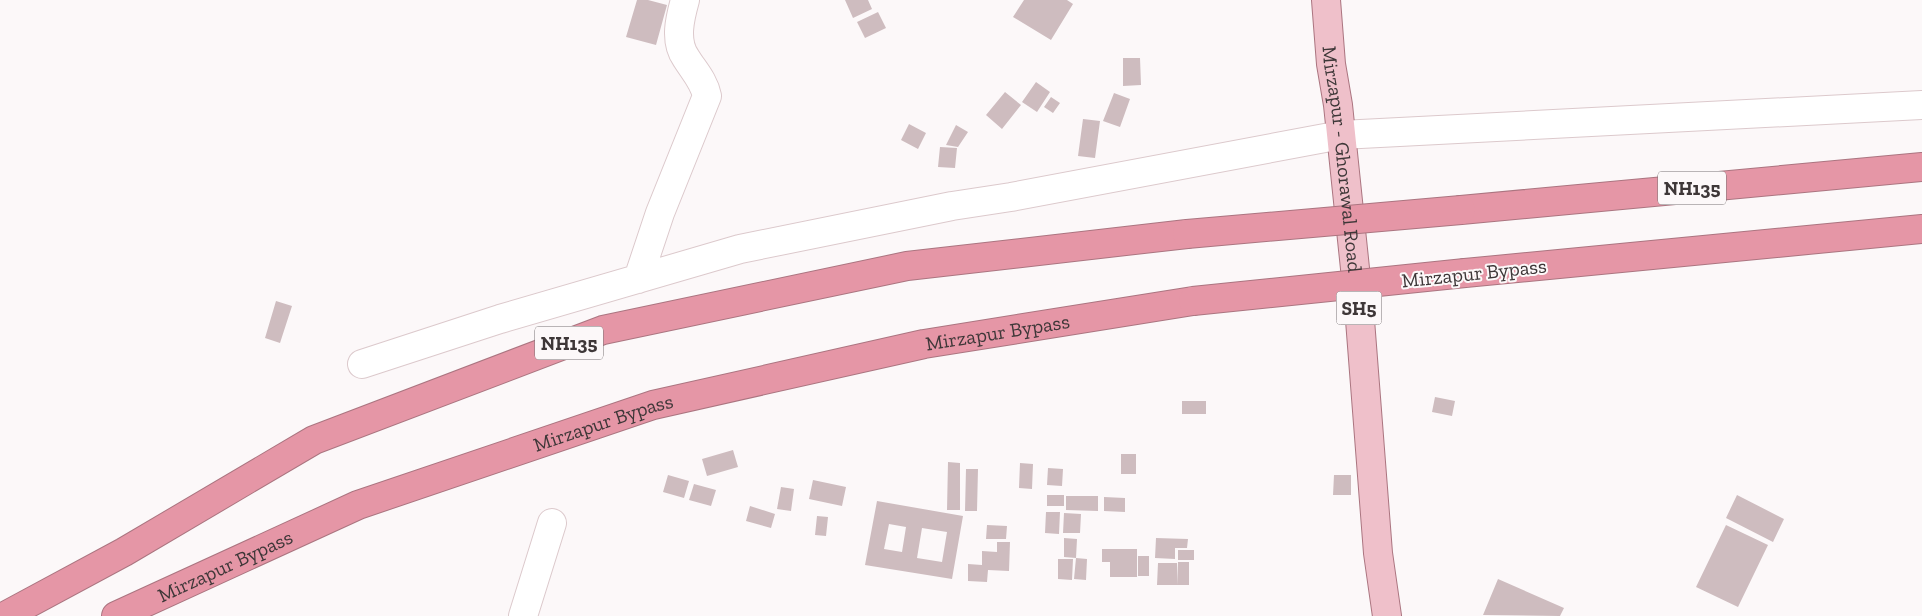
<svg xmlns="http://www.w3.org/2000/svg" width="1922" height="616" viewBox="0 0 1922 616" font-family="'Zilla Slab',serif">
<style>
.building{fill:#cebcbf;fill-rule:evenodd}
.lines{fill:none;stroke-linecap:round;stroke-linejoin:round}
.minor-casing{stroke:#dcc9cc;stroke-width:30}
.major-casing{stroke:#ab7580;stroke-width:30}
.highway-casing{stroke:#ab7580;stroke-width:30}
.minor{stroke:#fff;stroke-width:28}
.major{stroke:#efc0ca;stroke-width:28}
.highway{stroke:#e596a6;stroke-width:28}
.highway-bridge-casing{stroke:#ab7580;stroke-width:30;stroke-linecap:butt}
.highway-bridge{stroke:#e596a6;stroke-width:28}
.labels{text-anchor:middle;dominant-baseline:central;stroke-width:4;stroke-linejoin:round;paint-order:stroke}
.shield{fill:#fcf8f9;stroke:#777172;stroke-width:1}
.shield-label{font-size:19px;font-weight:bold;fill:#3e3738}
.street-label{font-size:20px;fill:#3e3738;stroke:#fcf8f9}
</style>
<rect width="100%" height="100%" fill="#fcf8f9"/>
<path class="building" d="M 637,0 L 648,0 L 667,5 L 656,45 L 626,37 Z
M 845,0 L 868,0 L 872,9 L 853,18 Z
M 1024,0 L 1067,0 L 1073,4 L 1051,40 L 1013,17 Z
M 878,12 L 886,28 L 865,38 L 857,22 Z
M 1123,58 L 1140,58 L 1141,85 L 1123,86 Z
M 1036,82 L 1050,92 L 1037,112 L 1022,102 Z
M 1005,92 L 1021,105 L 1002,129 L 986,115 Z
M 1114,93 L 1130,99 L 1120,127 L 1103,121 Z
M 1051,97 L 1060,103 L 1053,113 L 1044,107 Z
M 1083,119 L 1100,121 L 1095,158 L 1078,156 Z
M 909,124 L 926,133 L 918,149 L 901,140 Z
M 956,125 L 968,132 L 958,147 L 946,145 Z
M 940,147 L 957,148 L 955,168 L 938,167 Z
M 276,301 L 292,306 L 280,343 L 265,338 Z
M 1435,397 L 1455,401 L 1452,416 L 1432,412 Z
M 1182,401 L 1206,401 L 1206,414 L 1182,414 Z
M 733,450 L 738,467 L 707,476 L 702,459 Z
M 1121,454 L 1136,454 L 1136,474 L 1121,474 Z
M 948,462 L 960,463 L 960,510 L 947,510 Z
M 1020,463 L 1033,464 L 1032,489 L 1019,488 Z
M 1048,468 L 1063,469 L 1062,486 L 1047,485 Z
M 966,469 L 978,469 L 977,511 L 965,511 Z
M 668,475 L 689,481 L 684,498 L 663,492 Z
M 1334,475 L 1351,475 L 1351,495 L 1333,495 Z
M 813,480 L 846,487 L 842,506 L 809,499 Z
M 694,484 L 716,490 L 711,506 L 689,500 Z
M 781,487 L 794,489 L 791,511 L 777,509 Z
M 1047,495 L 1064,495 L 1064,506 L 1047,506 Z
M 1737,495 L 1784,519 L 1773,542 L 1726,518 Z
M 1066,496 L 1098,496 L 1098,511 L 1066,510 Z
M 1104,497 L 1125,498 L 1125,512 L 1104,511 Z
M 877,501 L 963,516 L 952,579 L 865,565 ZM 889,524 L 906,527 L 902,552 L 884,549 ZM 922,528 L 947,532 L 942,562 L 917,558 Z
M 750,506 L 775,514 L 771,528 L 746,521 Z
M 1046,512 L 1060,512 L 1059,534 L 1045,533 Z
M 1064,513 L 1081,514 L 1080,533 L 1063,533 Z
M 817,516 L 828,517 L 826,536 L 815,535 Z
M 987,525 L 1007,526 L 1006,539 L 986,539 Z
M 1726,525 L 1768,545 L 1738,607 L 1696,587 Z
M 1064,538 L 1077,539 L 1076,558 L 1064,557 Z
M 1156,538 L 1188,539 L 1187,548 L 1175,548 L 1175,559 L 1155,558 Z
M 997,542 L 1010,542 L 1009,571 L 988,570 L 987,582 L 968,581 L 968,564 L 982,565 L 982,551 L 997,552 Z
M 1102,549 L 1137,549 L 1137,577 L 1110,577 L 1110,562 L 1102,562 Z
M 1178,550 L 1194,550 L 1194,560 L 1178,560 Z
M 1138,556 L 1149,556 L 1149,576 L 1138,576 Z
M 1076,558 L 1087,559 L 1086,580 L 1074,579 Z
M 1058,559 L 1073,559 L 1072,580 L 1058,579 Z
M 1178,562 L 1189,562 L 1189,585 L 1177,585 Z
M 1158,563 L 1177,563 L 1177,585 L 1157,585 Z
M 1498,579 L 1564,608 L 1560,616 L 1483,615 Z"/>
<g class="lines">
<g class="minor-casing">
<path id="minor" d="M 638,279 L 660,213 L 707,96 C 704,81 694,71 686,58 C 674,41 680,18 685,0
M 362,364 L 500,319 L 740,249 L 952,206 L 1011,197 L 1341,135 L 1922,105
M 523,616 L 552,523"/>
</g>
<g class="major-casing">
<g id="major">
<path id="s1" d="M 1326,0 L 1331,64 L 1338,105 L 1359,307 L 1378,553 L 1387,616"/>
</g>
</g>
<g class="highway-casing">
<g id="highway">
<path d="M 1461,210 L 1922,167"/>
<path d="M 1465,273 L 1922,229"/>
<path d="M 5,616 L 124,552 L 314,440 L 603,330 L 907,266 L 1187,234"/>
<path id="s2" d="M 116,616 L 358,505 L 653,405 L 924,344 L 1193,301"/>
</g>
</g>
<use href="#minor" class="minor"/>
<use href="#major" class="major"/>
<use href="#highway" class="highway"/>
<g class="highway-bridge-casing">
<path id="highway-bridge" d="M 1187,234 L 1461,210
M 1193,301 L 1465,273"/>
</g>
<use href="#highway-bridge" class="highway-bridge"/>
</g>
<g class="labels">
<g class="shield">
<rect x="1658" y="171.5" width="68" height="33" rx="4"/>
<rect x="1336.5" y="291.5" width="45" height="33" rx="4"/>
<rect x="535" y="326.5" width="68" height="33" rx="4"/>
</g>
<g class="shield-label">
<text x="1692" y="188">NH135</text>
<text x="1359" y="308">SH5</text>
<text x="569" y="343">NH135</text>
</g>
<g class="street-label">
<text stroke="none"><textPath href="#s1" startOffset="160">Mirzapur - Ghorawal Road</textPath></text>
<text transform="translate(1474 273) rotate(-6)">Mirzapur Bypass</text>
<text stroke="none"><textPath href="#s2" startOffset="930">Mirzapur Bypass</textPath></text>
<text stroke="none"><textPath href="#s2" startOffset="525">Mirzapur Bypass</textPath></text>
<text stroke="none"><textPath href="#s2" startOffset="120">Mirzapur Bypass</textPath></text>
</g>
</g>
</svg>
